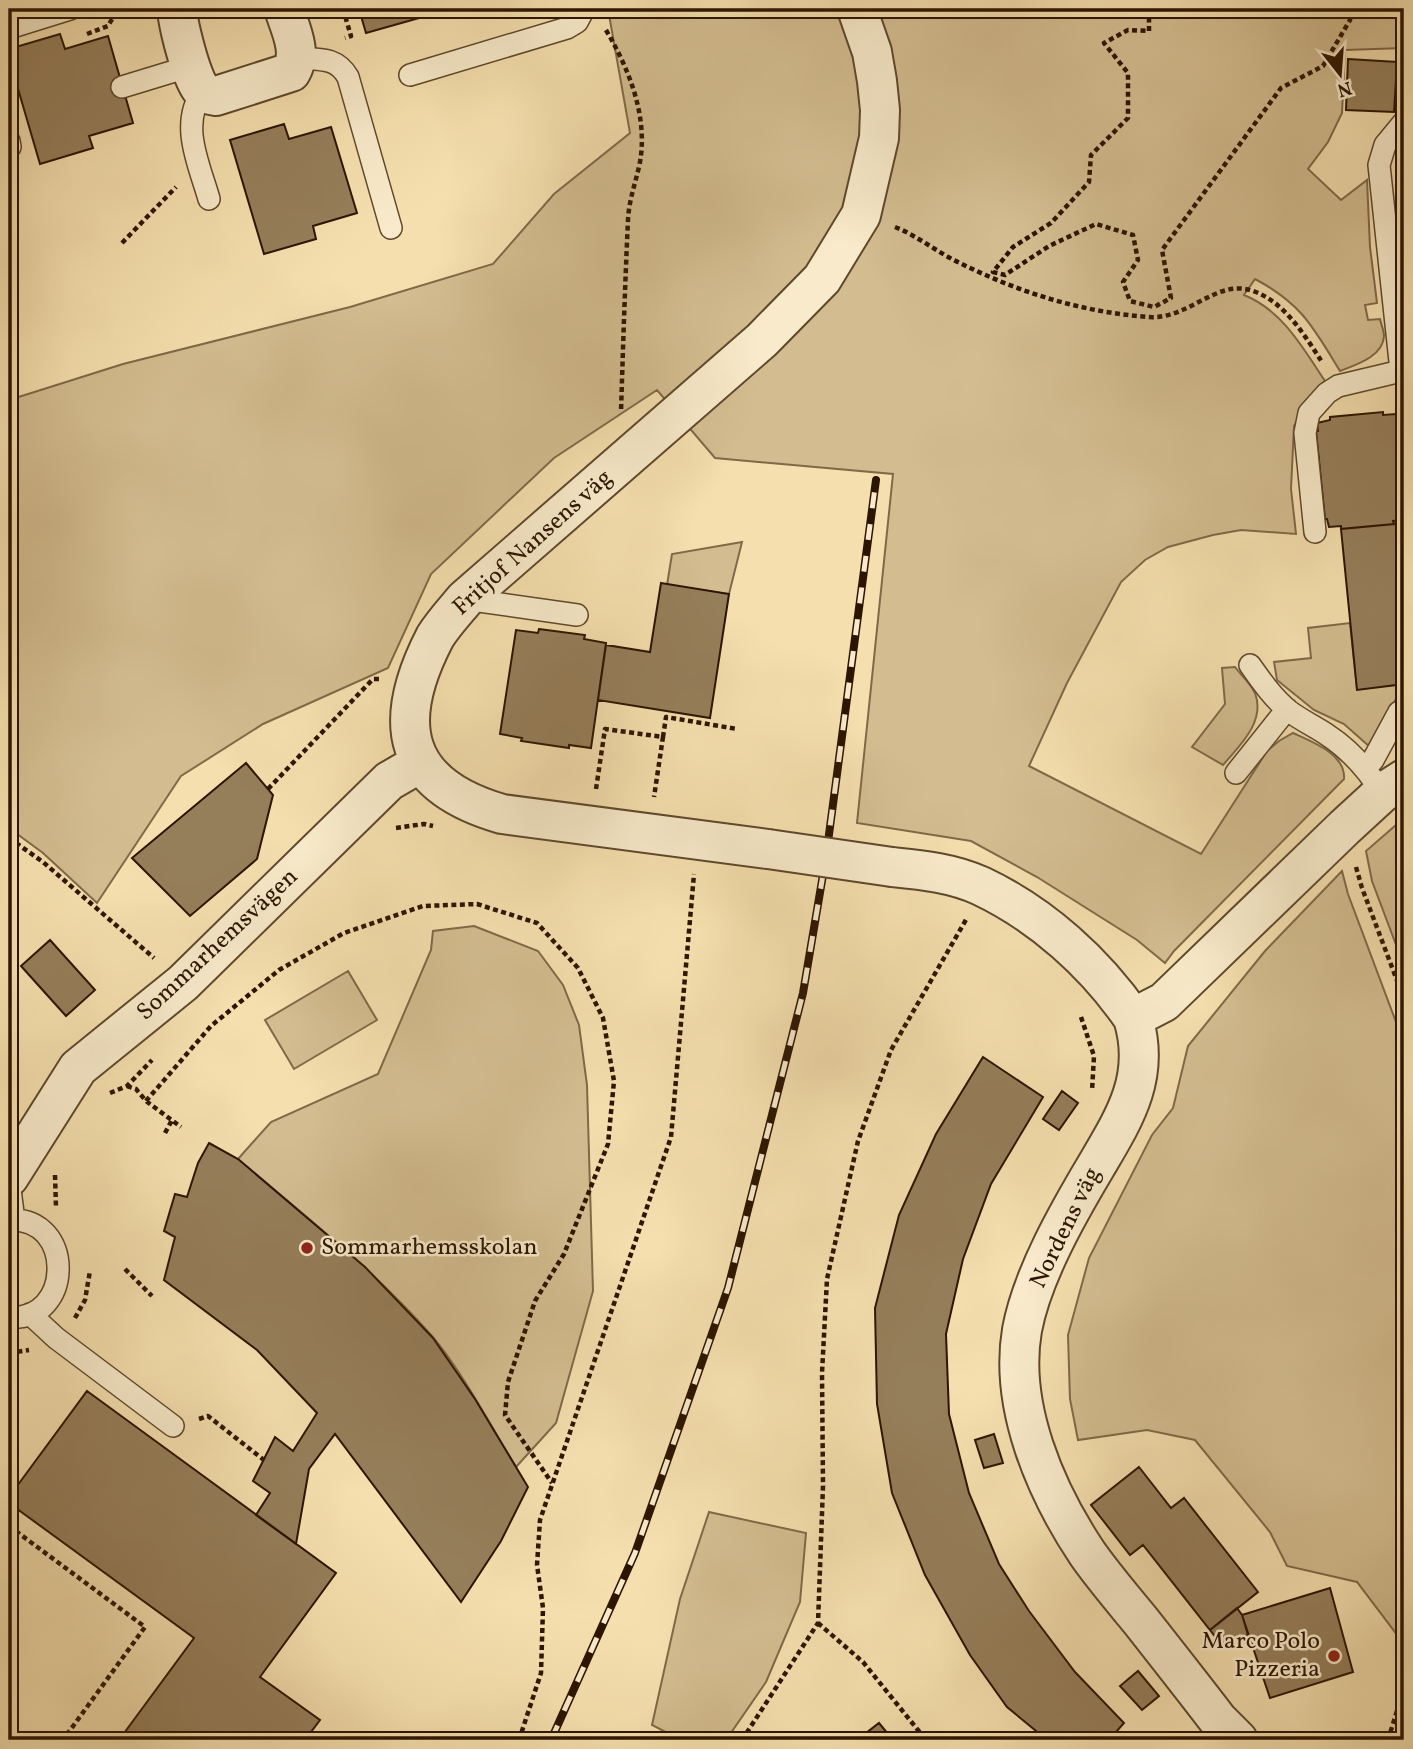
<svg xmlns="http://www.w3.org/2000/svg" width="1413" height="1749" viewBox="0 0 1413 1749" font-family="Vollkorn,serif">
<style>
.green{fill:#d3bd90;stroke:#806948;stroke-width:2}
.building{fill:#957e5a;stroke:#2c1500;stroke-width:2}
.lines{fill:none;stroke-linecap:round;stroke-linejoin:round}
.service-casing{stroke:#5e482c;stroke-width:24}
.minor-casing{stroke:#5e482c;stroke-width:42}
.path{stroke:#2c1500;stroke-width:4.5;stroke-dasharray:5 3.5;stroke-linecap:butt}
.service{stroke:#f8eaca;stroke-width:21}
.minor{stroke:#f8eaca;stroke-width:38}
.rail-casing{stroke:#2c1500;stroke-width:8}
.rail{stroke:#f8eaca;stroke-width:5;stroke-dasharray:16;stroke-linecap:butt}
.minor-bridge-casing{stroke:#5e482c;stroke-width:42;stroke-linecap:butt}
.minor-bridge{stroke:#f8eaca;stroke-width:38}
.poi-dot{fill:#8f2418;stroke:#f8eaca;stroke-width:2.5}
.labels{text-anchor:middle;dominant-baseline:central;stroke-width:5;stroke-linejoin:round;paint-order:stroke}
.street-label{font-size:24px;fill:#2c1500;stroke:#f8eaca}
.poi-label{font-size:24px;fill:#2c1500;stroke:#f8eaca;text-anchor:start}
</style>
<rect width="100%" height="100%" fill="#f5dfae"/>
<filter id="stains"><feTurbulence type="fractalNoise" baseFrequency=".00286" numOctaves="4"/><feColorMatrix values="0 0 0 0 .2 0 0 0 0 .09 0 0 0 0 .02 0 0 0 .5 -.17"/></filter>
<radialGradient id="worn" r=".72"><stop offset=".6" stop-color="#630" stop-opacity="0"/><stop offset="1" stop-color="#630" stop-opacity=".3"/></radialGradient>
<path class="green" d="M 608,9 L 1404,9 L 1404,48 L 1345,50 L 1342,113 L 1328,142 L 1308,169 L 1341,200 L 1367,180 L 1370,247 L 1377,303 L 1365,305 L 1368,320 L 1380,319 C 1381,324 1384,331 1384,336 C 1383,357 1355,365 1340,371 C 1313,327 1302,304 1255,279 L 1244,295 C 1282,310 1303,348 1325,381 L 1311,396 L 1294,426 L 1291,489 L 1296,534 L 1241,530 L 1213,535 L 1168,547 L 1145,560 L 1121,582 L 1067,683 L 1029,766 L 1201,854 L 1267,751 L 1279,741 L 1293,733 C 1312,742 1346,754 1344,779 L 1174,951 L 1165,963 L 1137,940 L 1037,877 L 971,841 L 857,823 L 893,474 L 715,458 L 657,390 L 554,458 L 431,574 L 388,668 L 263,724 L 181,776 L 97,903 L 43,853 L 9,828 L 9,400 L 123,364 L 350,307 L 493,264 L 554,194 L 630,133 Z
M 1398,399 L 1404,402 L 1404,446 L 1402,446 Z
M 742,542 L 729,594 L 667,585 L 672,554 Z
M 1350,623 L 1357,689 L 1402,684 L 1383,730 L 1370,747 L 1344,724 L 1314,710 L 1277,680 L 1274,662 L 1311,658 L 1308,628 Z
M 1235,667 C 1241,675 1251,684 1255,693 C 1266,722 1239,746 1223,765 L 1192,747 L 1225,704 L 1222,668 Z
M 1404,818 L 1404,966 L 1372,881 L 1366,851 Z
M 1342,871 L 1348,894 L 1396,1022 L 1404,1033 L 1404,1610 L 1401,1640 L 1357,1582 L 1287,1566 L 1270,1532 L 1195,1440 L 1147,1430 L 1078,1440 L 1070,1399 L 1068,1335 L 1089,1258 L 1152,1135 L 1173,1108 L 1188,1046 L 1265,951 Z
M 474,926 L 538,951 L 563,985 L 579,1025 L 587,1085 L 593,1291 L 556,1423 L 516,1467 C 491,1426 463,1373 432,1336 C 374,1270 305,1216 238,1159 L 271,1122 L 378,1074 L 431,950 L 433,931 Z
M 348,971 L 377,1020 L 294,1069 L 265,1020 Z
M 709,1512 L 806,1533 L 800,1602 L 766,1682 L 726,1740 L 681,1740 L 652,1725 L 680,1599 Z"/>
<path class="building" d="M 359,9 L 416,9 L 419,18 L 366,33 Z
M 60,34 L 65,49 L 108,36 L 133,123 L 89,136 L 93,148 L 40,164 L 9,58 L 9,49 Z
M 1348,59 L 1397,62 L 1394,112 L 1346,110 Z
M 284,124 L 289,139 L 331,127 L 357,213 L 313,226 L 316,239 L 264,254 L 230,140 Z
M 1383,412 L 1383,415 L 1396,414 L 1397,423 L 1399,422 L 1404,473 L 1404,520 L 1393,521 L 1394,524 L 1341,529 L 1341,526 L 1329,527 L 1327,519 L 1325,519 L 1316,431 L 1318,431 L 1317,423 L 1330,420 L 1330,417 Z
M 1404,520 L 1404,684 L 1357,690 L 1341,529 L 1394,524 L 1393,521 Z
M 661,583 L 729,594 L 710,718 L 598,700 L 606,645 L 650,652 Z
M 539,629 L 585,635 L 584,639 L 606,643 L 591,748 L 569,745 L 569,748 L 521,741 L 522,738 L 500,734 L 516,630 L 538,633 Z
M 246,763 L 273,795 L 257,859 L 190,916 L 132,858 Z
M 50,940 L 95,990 L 66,1016 L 21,966 Z
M 983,1057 L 1043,1097 L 991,1184 L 963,1259 L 946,1334 L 949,1414 L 969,1493 L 999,1564 L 1029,1611 L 1075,1672 L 1124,1723 L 1109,1740 L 1047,1740 L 1007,1707 L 970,1655 L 925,1575 L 892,1493 L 877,1404 L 875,1308 L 899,1215 L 936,1134 Z
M 9,1070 L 17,1072 L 9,1103 Z
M 1062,1091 L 1078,1103 L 1059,1130 L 1043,1119 Z
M 209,1143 L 238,1159 L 365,1267 L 433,1338 L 475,1399 L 528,1487 L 501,1541 L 461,1602 L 335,1434 L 309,1469 L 296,1544 L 256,1515 L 270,1493 L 253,1481 L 275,1437 L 293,1451 L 317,1413 L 257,1350 L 164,1280 L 175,1237 L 164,1231 L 175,1194 L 187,1197 L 198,1163 Z
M 87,1391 L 336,1573 L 260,1677 L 320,1720 L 305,1740 L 119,1740 L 194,1638 L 9,1503 L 9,1497 Z
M 994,1434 L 1003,1463 L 984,1468 L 975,1440 Z
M 1139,1467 L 1171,1508 L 1184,1498 L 1258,1592 L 1210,1630 L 1143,1545 L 1130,1555 L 1091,1505 Z
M 1330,1588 L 1353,1672 L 1270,1698 L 1242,1615 Z
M 1237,1608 L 1242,1615 L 1248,1635 L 1220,1643 L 1210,1630 Z
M 1138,1671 L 1159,1696 L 1142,1710 L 1120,1686 Z
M 879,1723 L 893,1740 L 857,1740 Z"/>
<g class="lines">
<g class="service-casing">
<path id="service" d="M 9,28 L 70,9
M 297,58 C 318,60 336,56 348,77 L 391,228
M 410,75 L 567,28 L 577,22 L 584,9
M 122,87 L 191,66
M 203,91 C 179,124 199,164 209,199
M 1404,122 L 1385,145 L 1379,165 L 1401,371 L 1404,374
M 9,141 L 10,147
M 1315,532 L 1305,433 L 1309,413 L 1327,393 L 1338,386 L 1401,371
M 465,599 L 577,615
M 1250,665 C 1262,682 1273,698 1289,711 C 1301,720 1314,726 1326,734 C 1349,749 1368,770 1382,793
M 1365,769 L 1373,760 L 1399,712
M 1236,773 L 1287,709
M 9,1182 L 14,1220
M 9,1220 C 75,1216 74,1322 9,1317
M 30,1314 L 56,1338 L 173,1426"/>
</g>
<g class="minor-casing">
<path id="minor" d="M 177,9 C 178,24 191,78 201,89 C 205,94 210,95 216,96 L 291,72 C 303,53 290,28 284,9
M 768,849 L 502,814 C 402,785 390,724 435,637 C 443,624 455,611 465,599 L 762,340 L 822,279 L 861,215 L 879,138 L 880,110 L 877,81 L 872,52 L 857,9
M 892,867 C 922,870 953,873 981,886 C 1042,915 1095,963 1133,1018
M 9,1177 L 78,1068 L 183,983 L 389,781 L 420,763
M 1238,1740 L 1218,1720 C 1192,1686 1166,1653 1140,1620 C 1122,1598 1103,1576 1087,1553 C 1045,1490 1009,1406 1022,1330 C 1032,1276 1068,1213 1096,1166 C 1125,1117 1151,1076 1133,1018 L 1164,1002 L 1345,827 L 1382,793 L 1404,779"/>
</g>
<path class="path" d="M 343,9 L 351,36 L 345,38
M 1149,9 L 1149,31 L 1128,30 L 1104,43 L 1128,73 L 1128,118 L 1091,155 L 1089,182 L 1051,223 L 1013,247 L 993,272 L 1005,275 L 1049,246 L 1096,224 L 1133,235 L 1138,260 L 1123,282 L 1130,301 L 1154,307 L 1171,298 L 1162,250 L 1281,88 L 1323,66 L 1350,20 L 1352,9
M 606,30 C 629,69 648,116 640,162 C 636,182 629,199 628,220 C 625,284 623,348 621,412
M 87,34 L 108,26 L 118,9
M 1402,95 L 1404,61
M 895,227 C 918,236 938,253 960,263 C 1020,293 1082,312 1148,317 C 1189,320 1216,278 1253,291 C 1285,302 1305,336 1322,362
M 122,243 L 176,187
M 663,737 L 666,717 L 737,729
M 268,789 L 373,679 L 379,679
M 596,789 L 605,729 L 663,737 L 654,797
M 396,828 L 424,824 L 433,826
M 9,838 L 43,862 L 154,958
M 1356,867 L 1362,888 L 1404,999
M 1081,1017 L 1094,1056 L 1092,1091
M 127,1086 L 136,1089 L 146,1101 L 181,1127
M 110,1093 L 127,1086 L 152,1060
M 146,1101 L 211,1026 L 279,970 L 344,933 L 423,906 L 477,904 L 537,923 L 578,968 L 603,1018 L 614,1081 L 608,1144 L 564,1254 L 535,1301 L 508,1382 L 505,1415 L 552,1483
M 165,1133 L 172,1120
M 55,1175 L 56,1207
M 125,1269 L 152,1296
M 75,1318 L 85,1300 L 90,1271
M 9,1353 L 29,1350
M 199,1419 L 208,1416 L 264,1460
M 9,1526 L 145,1627 L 63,1740
M 818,1623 L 863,1662 L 926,1740
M 519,1740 L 541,1673 L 543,1608 L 537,1565 L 540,1520 L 671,1137 L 694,874
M 742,1740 L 818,1623 L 823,1486 L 822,1373 L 827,1279 L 858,1141 L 891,1050 L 967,918
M 1388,1740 L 1404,1688"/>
<use href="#service" class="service"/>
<use href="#minor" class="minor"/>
<g class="rail-casing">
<path id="rail" d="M 551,1740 L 635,1553 L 728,1288 L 803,993 L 826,857 L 876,480"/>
</g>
<use href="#rail" class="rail"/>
<g class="minor-bridge-casing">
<path id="minor-bridge" d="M 768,849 L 892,867"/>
</g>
<use href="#minor-bridge" class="minor-bridge"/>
</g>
<g class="poi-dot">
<circle cx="307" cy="1248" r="7"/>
<circle cx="1334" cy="1656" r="7"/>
</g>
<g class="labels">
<g class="street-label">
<text transform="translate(533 543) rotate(-42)">Fritjof Nansens väg</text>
<text transform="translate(218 945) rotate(-43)">Sommarhemsvägen</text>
<text transform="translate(1066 1228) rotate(-64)">Nordens väg</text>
</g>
<g class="poi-label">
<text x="321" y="1248">Sommarhemsskolan</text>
<text x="1320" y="1642" text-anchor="end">Marco Polo<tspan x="1320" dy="28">Pizzeria</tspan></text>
</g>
</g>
<rect width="1413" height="1749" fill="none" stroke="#f5dfae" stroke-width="35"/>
<rect x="10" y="10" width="1392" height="1728" fill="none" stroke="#2c1500" stroke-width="3.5"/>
<rect x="18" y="18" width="1378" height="1714" fill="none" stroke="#2c1500" stroke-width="2"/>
<g transform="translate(1340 74) rotate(163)" stroke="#f8eaca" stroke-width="5" paint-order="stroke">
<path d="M0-5L12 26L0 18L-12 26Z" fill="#2c1500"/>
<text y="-10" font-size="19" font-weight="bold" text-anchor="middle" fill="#2c1500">N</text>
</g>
<rect width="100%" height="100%" filter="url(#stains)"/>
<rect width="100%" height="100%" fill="url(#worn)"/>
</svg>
